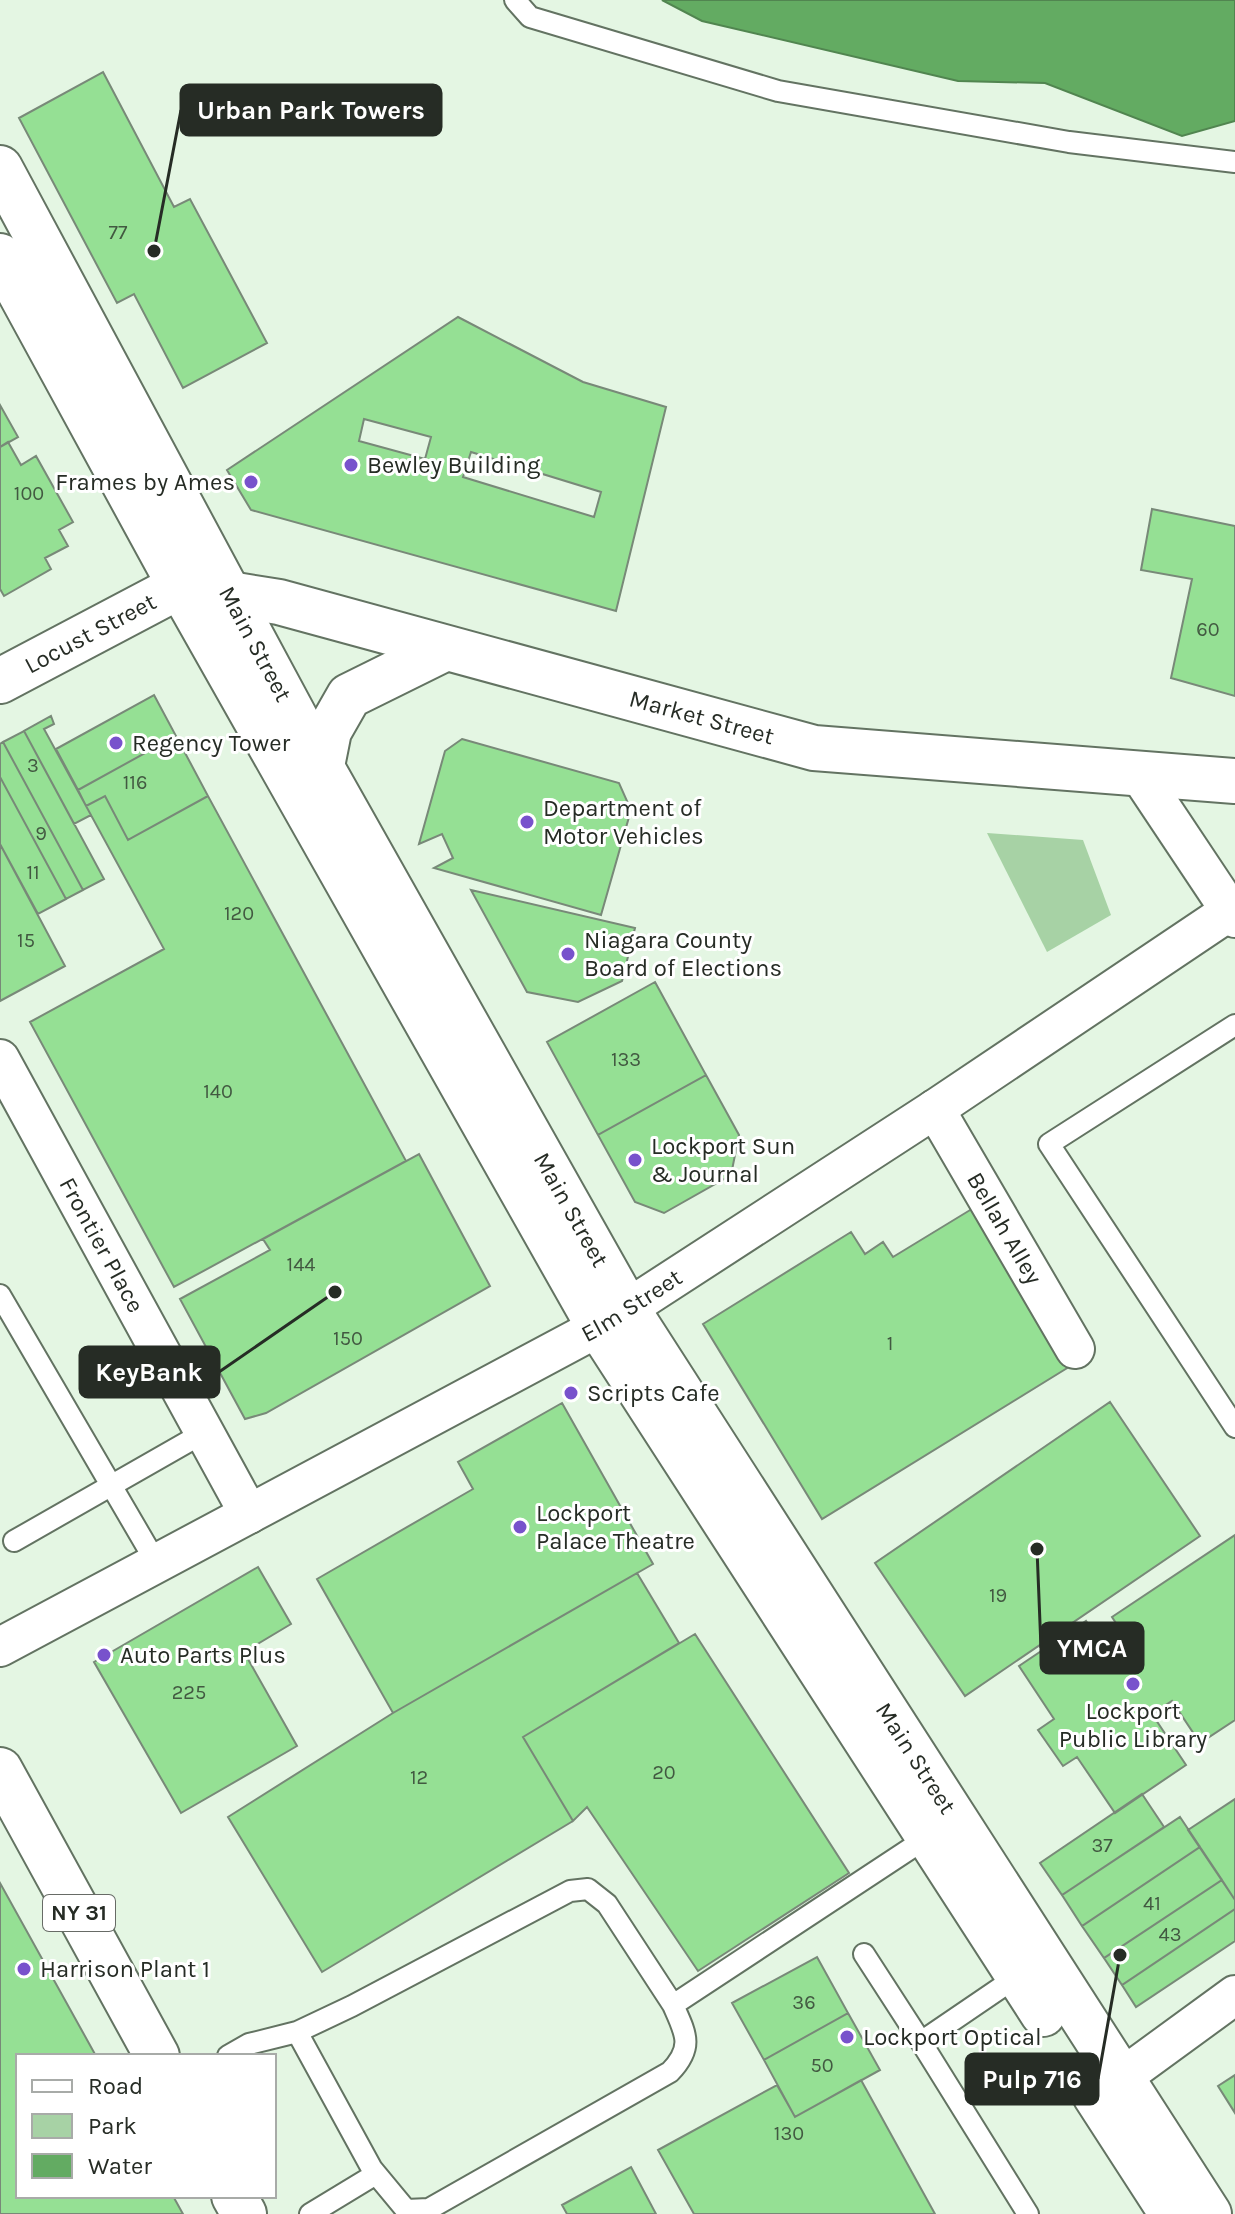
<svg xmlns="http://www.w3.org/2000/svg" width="1235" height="2214" viewBox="0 0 1235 2214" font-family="Karla,sans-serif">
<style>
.green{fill:#a7d2a5}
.water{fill:#63ab62;stroke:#518550;stroke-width:2}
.building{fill:#95e094;stroke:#788978;stroke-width:2;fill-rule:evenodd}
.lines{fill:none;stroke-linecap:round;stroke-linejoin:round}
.lane-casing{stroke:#637362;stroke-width:24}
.street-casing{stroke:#637362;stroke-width:42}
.secondary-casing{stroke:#637362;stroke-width:48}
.primary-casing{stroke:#637362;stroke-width:48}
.highway-casing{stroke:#637362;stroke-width:48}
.lane{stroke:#fff;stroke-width:20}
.street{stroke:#fff;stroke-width:38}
.secondary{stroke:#fff;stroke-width:44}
.primary{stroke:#fff;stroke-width:44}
.highway{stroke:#fff;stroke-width:44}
.poi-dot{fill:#7852cc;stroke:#fff;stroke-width:3}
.labels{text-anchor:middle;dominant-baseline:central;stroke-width:6;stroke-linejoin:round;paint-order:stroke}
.number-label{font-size:20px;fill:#425941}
.shield{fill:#fff;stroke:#676b66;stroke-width:2}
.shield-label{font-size:22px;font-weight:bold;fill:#262c25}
.poi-label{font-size:24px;fill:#262c25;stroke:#fff;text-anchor:start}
.street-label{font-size:24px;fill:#262c25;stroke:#fff}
.leader{fill:none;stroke:#262c25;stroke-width:3}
.callout-dot{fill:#262c25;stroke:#fff;stroke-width:3}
.callout{fill:#262c25;stroke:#262c25;stroke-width:3}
.callout-label{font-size:26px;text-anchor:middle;font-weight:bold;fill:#fff}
</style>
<rect width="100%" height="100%" fill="#e4f6e3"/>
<path class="green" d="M 987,833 L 1083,840 L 1111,915 L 1047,952 Z"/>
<path class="water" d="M 662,0 L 1235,0 L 1235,121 L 1182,136 L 1045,83 L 958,81 L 702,21 Z"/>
<path class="building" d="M 103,72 L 174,207 L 190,199 L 267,343 L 183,388 L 134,294 L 117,303 L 19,118 Z
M 458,317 L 583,382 L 666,407 L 616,611 L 251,510 L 227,470 ZM 364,419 L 431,437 L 425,459 L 359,441 ZM 471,452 L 601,492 L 594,517 L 463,477 Z
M 0,405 L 18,437 L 0,447 Z
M 8,442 L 21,465 L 36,456 L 73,522 L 59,530 L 68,546 L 45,558 L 51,569 L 4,596 L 0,589 L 0,447 Z
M 1152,509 L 1235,526 L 1235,696 L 1171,678 L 1192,579 L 1141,570 Z
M 154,695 L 176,736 L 78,790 L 56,749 Z
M 51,716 L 54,724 L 44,729 L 91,815 L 74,824 L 24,731 Z
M 24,731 L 104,879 L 83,890 L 3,742 Z
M 176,736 L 208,796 L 128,840 L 105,796 L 86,806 L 78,790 Z
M 462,739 L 619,783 L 631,810 L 601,915 L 434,868 L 453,858 L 442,834 L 419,844 L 445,751 Z
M 3,742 L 83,890 L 66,899 L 0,777 L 0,744 Z
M 0,777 L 66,899 L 38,914 L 0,844 Z
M 105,796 L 128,840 L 208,796 L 406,1161 L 174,1287 L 30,1022 L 164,949 L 86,806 Z
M 0,844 L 65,966 L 0,1001 Z
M 471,890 L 635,928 L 622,981 L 578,1002 L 527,992 Z
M 655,982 L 706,1075 L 598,1135 L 547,1042 Z
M 706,1075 L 739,1135 L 731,1175 L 664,1213 L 635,1202 L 598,1135 Z
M 419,1154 L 490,1286 L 266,1413 L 245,1419 L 180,1299 L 270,1250 L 263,1239 Z
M 980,1204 L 1077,1362 L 822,1519 L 703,1324 L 851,1232 L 865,1254 L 883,1242 L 893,1257 Z
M 1110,1402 L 1200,1536 L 965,1696 L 875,1563 Z
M 562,1403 L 653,1564 L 393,1713 L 317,1579 L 473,1489 L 458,1462 Z
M 1235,1535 L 1235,1720 L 1200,1743 L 1172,1701 L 1152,1714 L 1186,1765 L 1115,1813 L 1077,1757 L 1063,1766 L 1038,1730 L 1054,1719 L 1019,1666 L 1086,1621 L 1113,1660 L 1132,1648 L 1112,1617 Z
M 258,1567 L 291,1624 L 244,1652 L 297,1746 L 181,1813 L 94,1662 Z
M 637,1573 L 679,1643 L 523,1737 L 573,1821 L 322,1972 L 228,1817 L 393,1713 Z
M 695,1634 L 849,1873 L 698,1971 L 587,1807 L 573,1821 L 523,1737 Z
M 1142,1794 L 1164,1827 L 1062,1895 L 1040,1863 Z
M 1235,1799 L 1235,1900 L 1188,1830 Z
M 1180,1817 L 1200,1847 L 1082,1926 L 1062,1895 Z
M 1200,1847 L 1222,1880 L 1104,1958 L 1082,1926 Z
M 1222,1880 L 1235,1900 L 1235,1909 L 1122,1985 L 1104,1958 Z
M 0,1883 L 96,2056 L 18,2056 L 18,2196 L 173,2196 L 183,2214 L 0,2214 Z
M 1235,1909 L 1235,1941 L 1136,2007 L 1122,1985 Z
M 817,1957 L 848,2013 L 764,2060 L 732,2003 Z
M 848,2013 L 880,2070 L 795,2117 L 764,2060 Z
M 1235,2075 L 1235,2113 L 1218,2086 Z
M 861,2080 L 935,2214 L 694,2214 L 658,2150 L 777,2085 L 795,2117 Z
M 631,2167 L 656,2214 L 567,2214 L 562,2205 Z"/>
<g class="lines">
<g class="lane-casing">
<path id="lane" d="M 515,0 L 530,17 L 778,91 L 1069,142 L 1235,162
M 1235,1025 L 1049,1144 L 1235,1427
M 0,1295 L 157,1564
M 14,1541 L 205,1432
M 864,1954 L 921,2042
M 1018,1976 L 921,2042 L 1028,2214
M 297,2032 L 372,2169 L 406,2210 L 429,2209 L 670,2072 C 694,2047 686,2034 673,2005
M 228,2056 L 249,2044 L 297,2032 L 352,2006 L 570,1891 L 588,1889 L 607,1904 L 673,2005 L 928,1837
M 310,2214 L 376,2174"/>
</g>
<g class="street-casing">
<g id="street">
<path d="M 1139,774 L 1235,918"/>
<path id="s1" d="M 0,1059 L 249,1514"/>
<path id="s2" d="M 935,1109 L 1075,1349"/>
<path id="s3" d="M 0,1647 L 599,1327 L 935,1109 L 1230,911"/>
<path d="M 1098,2095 L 1235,1995"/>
</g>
</g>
<g class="secondary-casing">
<g id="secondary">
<path id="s4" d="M 0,681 L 180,586 L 279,602 L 814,748 L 1235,781"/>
<path d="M 317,791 L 329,731 L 349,696 L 444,649"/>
</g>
</g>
<g class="primary-casing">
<g id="primary">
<path id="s5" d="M 0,168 L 321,766 L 627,1309 L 1209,2214"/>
<path d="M 0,256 L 180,586 L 599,1327 L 1043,2014"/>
<path d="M 1095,2095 L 1172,2214"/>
</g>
</g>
<g class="highway-casing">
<path id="highway" d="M 0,1770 L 157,2056
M 234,2196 L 244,2214"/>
</g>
<use href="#lane" class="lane"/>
<use href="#street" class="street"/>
<use href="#secondary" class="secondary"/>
<use href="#primary" class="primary"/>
<use href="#highway" class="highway"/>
</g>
<g class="poi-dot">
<circle cx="351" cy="465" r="8"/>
<circle cx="251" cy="482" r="8"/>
<circle cx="116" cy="743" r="8"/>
<circle cx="527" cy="822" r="8"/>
<circle cx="568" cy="954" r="8"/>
<circle cx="635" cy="1160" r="8"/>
<circle cx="571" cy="1393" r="8"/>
<circle cx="520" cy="1527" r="8"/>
<circle cx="104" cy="1655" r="8"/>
<circle cx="1133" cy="1684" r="8"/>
<circle cx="24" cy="1969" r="8"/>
<circle cx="847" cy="2037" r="8"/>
</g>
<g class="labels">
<g class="number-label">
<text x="118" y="232">77</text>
<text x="29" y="493">100</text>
<text x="1208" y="629">60</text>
<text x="33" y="765">3</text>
<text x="135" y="782">116</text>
<text x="41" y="833">9</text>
<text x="33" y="872">11</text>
<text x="239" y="913">120</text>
<text x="26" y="940">15</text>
<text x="626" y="1059">133</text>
<text x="218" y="1091">140</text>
<text x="301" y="1264">144</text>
<text x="348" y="1338">150</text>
<text x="890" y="1343">1</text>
<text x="998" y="1595">19</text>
<text x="189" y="1692">225</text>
<text x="664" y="1772">20</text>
<text x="419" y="1777">12</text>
<text x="1102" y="1845">37</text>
<text x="1152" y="1903">41</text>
<text x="1170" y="1934">43</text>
<text x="804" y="2002">36</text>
<text x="822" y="2065">50</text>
<text x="789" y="2133">130</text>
</g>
<rect class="shield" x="43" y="1895" width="72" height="36" rx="6"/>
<g class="shield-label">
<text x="79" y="1913">NY 31</text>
</g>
<g class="poi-label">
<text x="367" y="465">Bewley Building</text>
<text x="235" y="482" text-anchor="end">Frames by Ames</text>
<text x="132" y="743">Regency Tower</text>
<text x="543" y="808">Department of<tspan x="543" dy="28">Motor Vehicles</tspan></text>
<text x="584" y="940">Niagara County<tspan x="584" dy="28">Board of Elections</tspan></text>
<text x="651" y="1146">Lockport Sun<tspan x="651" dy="28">&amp; Journal</tspan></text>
<text x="587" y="1393">Scripts Cafe</text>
<text x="536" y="1513">Lockport<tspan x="536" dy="28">Palace Theatre</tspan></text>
<text x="120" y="1655">Auto Parts Plus</text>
<text x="1133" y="1711" text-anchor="middle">Lockport<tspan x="1133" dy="28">Public Library</tspan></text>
<text x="40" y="1969">Harrison Plant 1</text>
<text x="863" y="2037">Lockport Optical</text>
</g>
<g class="street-label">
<text stroke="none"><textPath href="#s4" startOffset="102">Locust Street</textPath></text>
<text stroke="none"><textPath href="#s5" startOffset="540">Main Street</textPath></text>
<text stroke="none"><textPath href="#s4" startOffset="742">Market Street</textPath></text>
<text stroke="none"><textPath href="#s5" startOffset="1188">Main Street</textPath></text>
<text stroke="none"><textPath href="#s2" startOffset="138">Bellah Alley</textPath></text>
<text stroke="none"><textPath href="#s1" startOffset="212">Frontier Place</textPath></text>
<text stroke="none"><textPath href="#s3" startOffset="718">Elm Street</textPath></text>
<text stroke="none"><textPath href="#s5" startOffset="1836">Main Street</textPath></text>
</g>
</g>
<path class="leader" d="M154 251L181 110M335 1292L219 1372M1037 1549L1041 1648M1120 1955L1098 2079"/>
<g class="callout-dot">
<circle cx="154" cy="251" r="8"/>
<circle cx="335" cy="1292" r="8"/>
<circle cx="1037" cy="1549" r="8"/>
<circle cx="1120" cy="1955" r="8"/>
</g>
<g class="callout">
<rect x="181" y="85" width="260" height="50" rx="8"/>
<rect x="80" y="1347" width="139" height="50" rx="8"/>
<rect x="1041" y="1623" width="102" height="50" rx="8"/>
<rect x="966" y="2054" width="132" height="50" rx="8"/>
</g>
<g class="callout-label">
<text x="311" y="119">Urban Park Towers</text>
<text x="149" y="1381">KeyBank</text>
<text x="1092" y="1657">YMCA</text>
<text x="1032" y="2088">Pulp 716</text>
</g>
<rect x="16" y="2054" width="260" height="144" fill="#ffffff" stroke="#a8aba8" stroke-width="2"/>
<rect x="32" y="2080" width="40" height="12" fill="#ffffff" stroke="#a8aba8" stroke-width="2"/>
<text x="88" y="2094" font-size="24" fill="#262c25">Road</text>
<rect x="32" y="2114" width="40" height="24" fill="#a7d2a5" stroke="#a8aba8" stroke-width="2"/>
<text x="88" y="2134" font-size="24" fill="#262c25">Park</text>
<rect x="32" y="2154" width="40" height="24" fill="#63ab62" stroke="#a8aba8" stroke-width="2"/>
<text x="88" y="2174" font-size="24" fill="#262c25">Water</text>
</svg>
